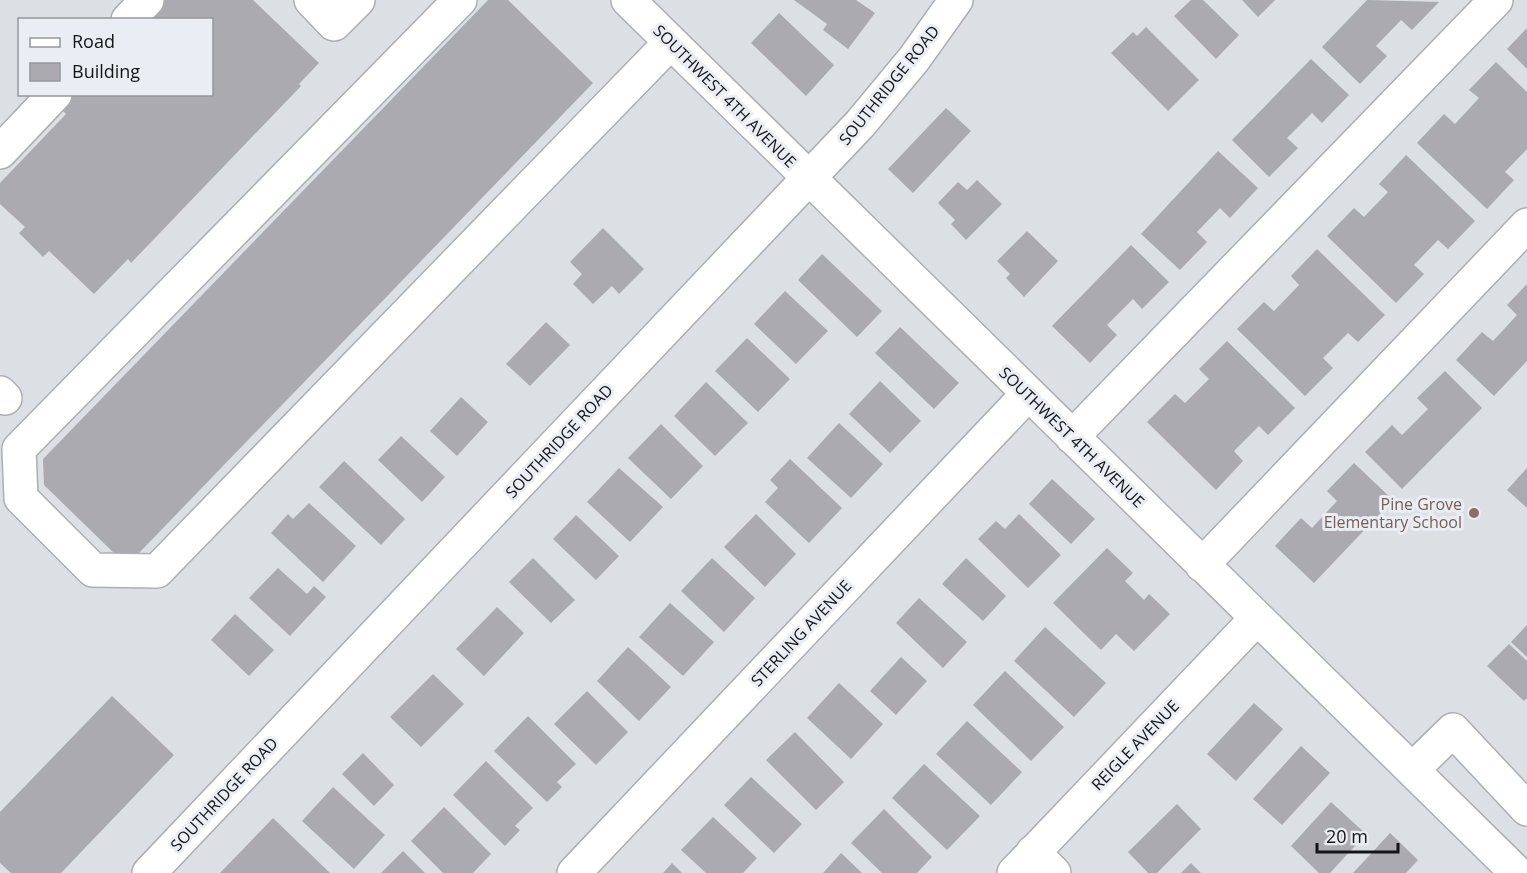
<svg xmlns="http://www.w3.org/2000/svg" width="1527" height="873" viewBox="0 0 1527 873" font-family="'Open Sans',sans-serif">
<style>
.building{fill:#aaaab0}
.lines{fill:none;stroke-linecap:round;stroke-linejoin:round}
.minor-casing{stroke:#abafb4;stroke-width:36}
.minor{stroke:#fff;stroke-width:33}
.education-dot{fill:#8d6e63;stroke:#eaedf3;stroke-width:2}
.labels{text-anchor:middle;dominant-baseline:central;stroke-width:6;stroke-linejoin:round;paint-order:stroke}
.street-label{font-size:16px;fill:#131517;stroke:#eaedf3}
.education-label{font-size:16px;fill:#785e54;stroke:#eaedf3;text-anchor:end}
</style>
<rect width="100%" height="100%" fill="#dce0e5"/>
<path class="building" d="M 159,0 L 253,0 L 319,63 L 299,84 L 301,86 L 131,263 L 128,259 L 94,294 L 49,251 L 43,257 L 19,233 L 25,227 L 0,204 L 0,183 L 66,114 L 58,106 L 69,94 L 212,94 L 212,20 L 141,20 Z
M 488,0 L 508,0 L 593,83 L 138,554 L 114,553 L 44,485 L 43,459 Z
M 794,0 L 856,0 L 875,13 L 848,49 L 823,30 L 827,24 Z
M 1191,0 L 1203,0 L 1239,35 L 1216,59 L 1174,16 Z
M 1242,0 L 1275,0 L 1258,17 Z
M 1367,0 L 1439,2 L 1412,30 L 1401,20 L 1376,46 L 1387,56 L 1360,84 L 1322,47 Z
M 779,13 L 834,65 L 806,96 L 751,43 Z
M 1146,27 L 1199,80 L 1168,111 L 1111,53 L 1133,32 L 1137,36 Z
M 1527,28 L 1527,69 L 1507,49 Z
M 1311,59 L 1349,95 L 1322,123 L 1312,113 L 1287,138 L 1298,148 L 1269,177 L 1232,140 Z
M 1496,62 L 1527,92 L 1527,149 L 1505,172 L 1514,180 L 1487,209 L 1417,143 L 1444,114 L 1455,124 L 1479,98 L 1469,90 Z
M 946,108 L 971,131 L 913,193 L 888,169 Z
M 1218,151 L 1258,188 L 1230,218 L 1220,208 L 1197,232 L 1207,242 L 1180,270 L 1141,234 Z
M 1406,155 L 1475,221 L 1448,249 L 1438,240 L 1414,265 L 1424,274 L 1396,303 L 1327,236 L 1354,208 L 1364,217 L 1388,192 L 1379,184 Z
M 977,180 L 1002,204 L 966,240 L 951,224 L 955,220 L 938,203 L 958,182 L 967,190 Z
M 603,228 L 644,269 L 619,294 L 612,286 L 593,304 L 573,284 L 582,274 L 570,262 Z
M 1027,231 L 1058,261 L 1024,297 L 1006,278 L 1010,274 L 997,261 Z
M 1131,245 L 1169,282 L 1142,309 L 1133,299 L 1107,325 L 1117,335 L 1090,363 L 1052,326 Z
M 1317,249 L 1385,315 L 1358,342 L 1348,333 L 1323,358 L 1333,368 L 1305,396 L 1237,329 L 1264,302 L 1274,311 L 1299,285 L 1291,276 Z
M 822,254 L 882,311 L 857,337 L 798,280 Z
M 1527,284 L 1527,361 L 1494,396 L 1456,360 L 1482,332 L 1493,341 L 1517,315 L 1507,305 Z
M 785,291 L 828,331 L 796,364 L 754,324 Z
M 546,322 L 570,345 L 530,386 L 506,364 Z
M 900,327 L 959,383 L 934,409 L 875,353 Z
M 747,338 L 790,379 L 758,412 L 715,371 Z
M 1227,341 L 1295,408 L 1268,435 L 1259,426 L 1234,451 L 1243,461 L 1216,490 L 1147,422 L 1175,394 L 1185,403 L 1209,379 L 1199,369 Z
M 1445,371 L 1482,408 L 1402,489 L 1365,452 L 1392,425 L 1402,435 L 1428,409 L 1417,398 Z
M 880,381 L 921,421 L 890,453 L 849,414 Z
M 706,382 L 748,423 L 715,456 L 674,416 Z
M 461,397 L 488,422 L 457,456 L 430,431 Z
M 839,423 L 883,464 L 851,498 L 807,458 Z
M 661,424 L 703,466 L 671,499 L 628,458 Z
M 401,436 L 445,477 L 422,502 L 378,460 Z
M 790,459 L 842,508 L 809,543 L 765,502 L 778,488 L 770,480 Z
M 344,461 L 405,519 L 381,545 L 319,487 Z
M 1354,463 L 1393,500 L 1314,583 L 1275,546 L 1301,518 L 1312,528 L 1337,501 L 1327,491 Z
M 619,468 L 663,507 L 630,542 L 587,502 Z
M 1527,468 L 1527,508 L 1507,490 Z
M 1052,479 L 1095,519 L 1071,544 L 1029,504 Z
M 309,503 L 356,546 L 323,582 L 271,533 L 288,514 L 293,519 Z
M 756,514 L 796,554 L 765,587 L 724,547 Z
M 1019,514 L 1061,555 L 1028,588 L 978,539 L 996,521 L 1005,529 Z
M 576,515 L 619,556 L 596,580 L 553,539 Z
M 1107,548 L 1133,573 L 1125,581 L 1144,600 L 1149,594 L 1170,614 L 1134,651 L 1116,634 L 1101,650 L 1053,603 Z
M 533,558 L 575,600 L 551,623 L 509,582 Z
M 712,558 L 755,598 L 724,632 L 681,591 Z
M 966,558 L 1006,596 L 983,621 L 942,584 Z
M 278,568 L 307,594 L 314,586 L 326,597 L 290,636 L 249,598 Z
M 919,598 L 967,642 L 943,668 L 896,623 Z
M 670,603 L 714,642 L 683,676 L 639,637 Z
M 497,607 L 524,633 L 484,676 L 456,649 Z
M 235,614 L 274,650 L 249,676 L 211,640 Z
M 1527,625 L 1527,657 L 1511,642 Z
M 1045,627 L 1106,683 L 1074,717 L 1014,661 Z
M 1509,644 L 1527,661 L 1527,698 L 1524,701 L 1487,666 Z
M 628,647 L 671,687 L 639,721 L 597,681 Z
M 901,657 L 927,681 L 896,715 L 870,691 Z
M 1005,671 L 1064,727 L 1031,761 L 973,705 Z
M 433,674 L 464,704 L 421,747 L 390,717 Z
M 839,683 L 883,724 L 851,759 L 807,718 Z
M 587,691 L 628,732 L 596,765 L 554,724 Z
M 112,696 L 174,755 L 61,873 L 11,873 L 0,863 L 0,812 Z
M 1254,703 L 1283,729 L 1236,781 L 1207,754 Z
M 528,716 L 576,764 L 557,782 L 562,787 L 547,802 L 494,751 Z
M 967,721 L 1022,772 L 991,805 L 936,754 Z
M 795,732 L 844,782 L 816,810 L 766,760 Z
M 1301,746 L 1330,773 L 1282,825 L 1253,799 Z
M 363,753 L 394,785 L 374,806 L 342,774 Z
M 486,761 L 533,808 L 515,826 L 520,830 L 505,846 L 453,795 Z
M 924,764 L 980,816 L 947,850 L 892,798 Z
M 751,777 L 802,824 L 774,853 L 724,805 Z
M 333,787 L 385,835 L 354,869 L 302,821 Z
M 1331,802 L 1366,834 L 1330,873 L 1319,873 L 1291,846 Z
M 1177,804 L 1201,829 L 1157,873 L 1148,873 L 1128,852 Z
M 444,807 L 491,854 L 473,873 L 443,873 L 411,841 Z
M 884,809 L 932,857 L 917,873 L 882,873 L 851,843 Z
M 713,817 L 757,858 L 743,873 L 706,873 L 681,850 Z
M 273,818 L 330,873 L 220,873 Z
M 1390,833 L 1418,860 L 1406,873 L 1353,873 Z
M 403,851 L 425,873 L 381,873 Z
M 841,853 L 862,873 L 823,873 Z
M 672,863 L 682,873 L 663,873 Z
M 1191,863 L 1201,873 L 1181,873 Z"/>
<g class="lines">
<g class="minor-casing">
<path id="minor" d="M 311,0 L 334,24 L 358,0
M 460,0 L 19,449 L 21,498 L 93,570 L 157,571 L 671,42
M 628,0 L 1517,873
M 128,20 L 147,0
M 0,152 L 55,94
M 0,393 L 5,398
M 1072,437 L 1496,0
M 1202,565 L 1527,225
M 1412,770 L 1453,730 L 1527,809
M 1033,852 L 1054,873
M 149,873 L 860,124 L 914,59 L 956,0
M 574,873 L 1028,394
M 1014,873 L 1257,618"/>
</g>
<use href="#minor" class="minor"/>
</g>
<circle class="education-dot" cx="1474" cy="513" r="6"/>
<g class="labels">
<g class="street-label">
<text transform="translate(889 85) rotate(-51)">SOUTHRIDGE ROAD</text>
<text transform="translate(725 96) rotate(45)">SOUTHWEST 4TH AVENUE</text>
<text transform="translate(1072 437) rotate(44)">SOUTHWEST 4TH AVENUE</text>
<text transform="translate(559 441) rotate(-47)">SOUTHRIDGE ROAD</text>
<text transform="translate(801 633) rotate(-47)">STERLING AVENUE</text>
<text transform="translate(1135 745) rotate(-46)">REIGLE AVENUE</text>
<text transform="translate(224 794) rotate(-47)">SOUTHRIDGE ROAD</text>
</g>
<g class="education-label">
<text x="1462" y="504">Pine Grove<tspan x="1462" dy="18">Elementary School</tspan></text>
</g>
</g>
<rect x="18" y="18" width="195" height="78" fill="#eaedf3" stroke="#94979b" stroke-width="1.5"/>
<rect x="30" y="38" width="30" height="9" fill="#ffffff" stroke="#94979b" stroke-width="1.5"/>
<text x="72" y="48" font-size="18" fill="#131517">Road</text>
<rect x="30" y="63" width="30" height="18" fill="#aaaab0" stroke="#94979b" stroke-width="1.5"/>
<text x="72" y="78" font-size="18" fill="#131517">Building</text>
<path d="M1317 843v9h81v-9" fill="none" stroke="#131517" stroke-width="3"/>
<text x="1326" y="843" font-size="18" fill="#131517" stroke="#eaedf3" stroke-width="4.5" paint-order="stroke">20 m</text>
</svg>
